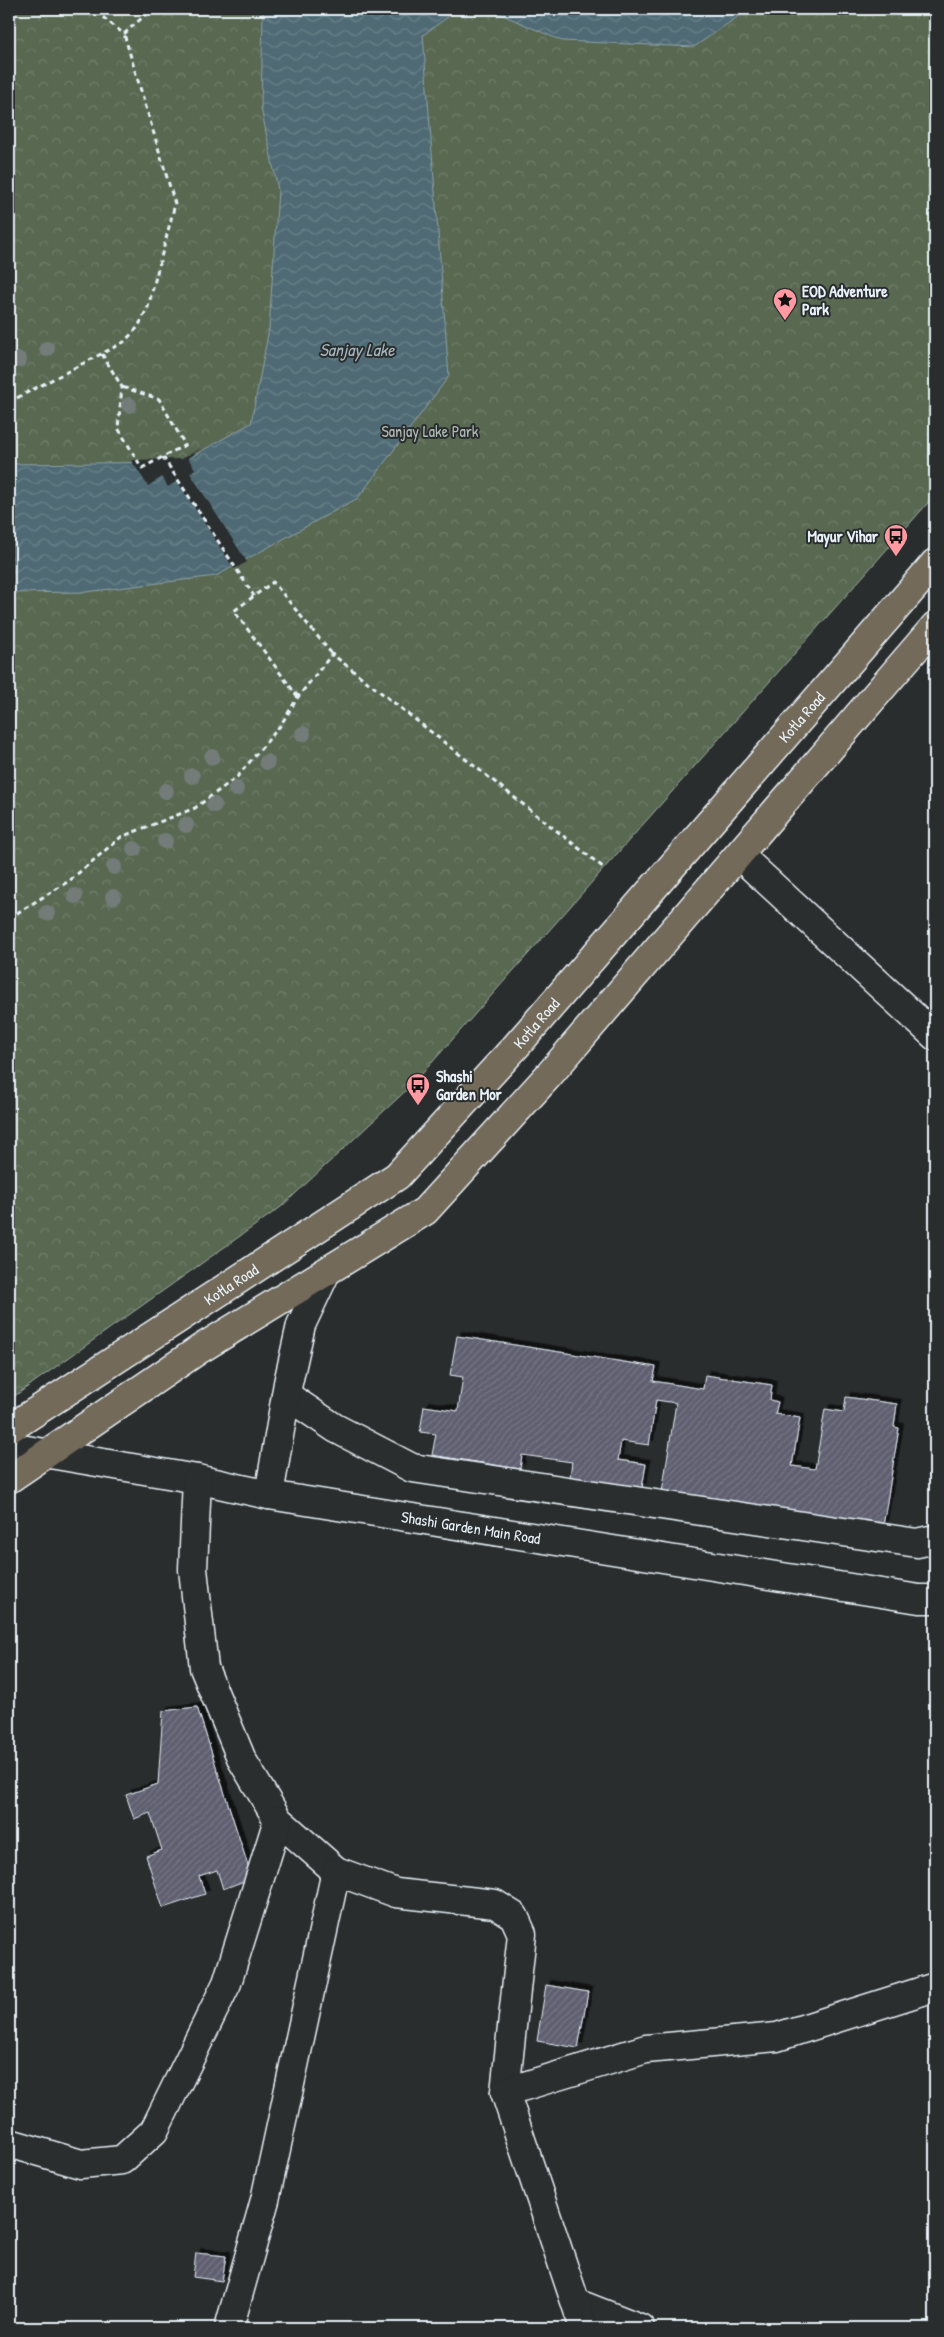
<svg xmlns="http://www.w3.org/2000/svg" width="944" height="2337" viewBox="0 0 944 2337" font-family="'Patrick Hand',sans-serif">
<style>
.forest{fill:url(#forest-crowns);stroke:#a0aca4}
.water{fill:url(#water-waves);stroke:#8da1a9}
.pier{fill:#2a2d2e}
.building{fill:url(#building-hatch);stroke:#e8f1f8;filter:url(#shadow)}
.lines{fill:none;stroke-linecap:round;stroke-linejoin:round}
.minor-casing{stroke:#e8f1f8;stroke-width:31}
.major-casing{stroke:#e8f1f8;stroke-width:31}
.path{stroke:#e8f1f8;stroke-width:3;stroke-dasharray:5 4;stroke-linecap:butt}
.minor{stroke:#2a2d2e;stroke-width:28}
.major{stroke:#736b5a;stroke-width:28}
.tree{fill:#737b78}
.labels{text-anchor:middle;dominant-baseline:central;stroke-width:4;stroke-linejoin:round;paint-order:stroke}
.poi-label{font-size:16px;font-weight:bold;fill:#e8f1f8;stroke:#2a2d2e;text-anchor:start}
.park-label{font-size:16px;fill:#afbab5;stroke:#2a2d2e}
.street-label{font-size:16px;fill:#e8f1f8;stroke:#2a2d2e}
.water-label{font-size:18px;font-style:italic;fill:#a4b5bd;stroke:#2a2d2e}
</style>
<defs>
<pattern id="forest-crowns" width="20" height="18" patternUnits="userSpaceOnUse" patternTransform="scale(1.25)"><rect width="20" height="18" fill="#596851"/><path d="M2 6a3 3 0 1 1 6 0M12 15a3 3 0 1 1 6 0" fill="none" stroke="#717e6b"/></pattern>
<pattern id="water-waves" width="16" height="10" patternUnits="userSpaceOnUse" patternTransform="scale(1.25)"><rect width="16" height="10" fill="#506b75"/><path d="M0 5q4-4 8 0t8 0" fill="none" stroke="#698189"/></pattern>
<pattern id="building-hatch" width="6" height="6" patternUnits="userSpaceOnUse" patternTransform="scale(1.25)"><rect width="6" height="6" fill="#5e5e70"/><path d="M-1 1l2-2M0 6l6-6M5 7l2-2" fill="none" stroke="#757685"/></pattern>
<filter id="shadow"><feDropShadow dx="4.5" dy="-4.5" stdDeviation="0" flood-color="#0009"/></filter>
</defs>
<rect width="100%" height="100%" fill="#2a2d2e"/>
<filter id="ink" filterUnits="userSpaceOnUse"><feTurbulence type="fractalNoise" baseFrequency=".02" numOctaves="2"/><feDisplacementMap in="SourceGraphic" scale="10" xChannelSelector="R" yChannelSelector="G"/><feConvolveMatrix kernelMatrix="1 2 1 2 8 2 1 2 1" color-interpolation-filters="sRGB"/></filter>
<g filter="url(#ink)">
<path class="forest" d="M 9,9 L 935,9 L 935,495 L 413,1084 L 281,1207 L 9,1400 Z"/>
<path class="water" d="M 265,9 L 459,9 L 423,35 L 449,376 L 358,498 L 216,576 L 86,592 L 9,593 L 9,464 L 182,462 L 251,423 L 269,329 L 278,190 L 261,108 L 263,11 Z
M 489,9 L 749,9 L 694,47 L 562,41 Z"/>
<path class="pier" d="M 202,448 L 188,458 L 195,469 L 190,473 L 247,562 L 234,569 L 177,481 L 168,487 L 162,477 L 148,486 L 131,460 L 181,459 Z"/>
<path class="building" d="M 457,1336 L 656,1367 L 653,1381 L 703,1389 L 705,1375 L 772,1385 L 770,1400 L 778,1402 L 775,1414 L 800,1418 L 792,1466 L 815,1469 L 825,1409 L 844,1412 L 846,1397 L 897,1404 L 894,1427 L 899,1428 L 883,1526 L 662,1492 L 676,1403 L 656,1400 L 649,1445 L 621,1441 L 618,1460 L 646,1464 L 642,1488 L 570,1477 L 572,1462 L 522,1455 L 520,1469 L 432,1455 L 436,1434 L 420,1432 L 424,1406 L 458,1411 L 463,1377 L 450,1375 Z
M 197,1707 L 252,1878 L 223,1889 L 217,1870 L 199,1876 L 205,1894 L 163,1908 L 146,1856 L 162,1850 L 150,1813 L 134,1819 L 126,1795 L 158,1784 L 163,1711 Z
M 546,1985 L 588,1992 L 578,2048 L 537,2041 Z
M 196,2253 L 226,2256 L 222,2281 L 193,2277 Z"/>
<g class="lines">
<g class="minor-casing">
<g id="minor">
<path d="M 739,855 L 935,1036"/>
<path d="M 286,1395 L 335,1428 L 412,1468 L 917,1543 L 935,1539"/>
<path id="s1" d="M 9,1447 L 197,1479 L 269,1495 L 919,1599 L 935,1599"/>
<path d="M 197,1479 L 193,1569 L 204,1668 L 242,1760 L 278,1820 L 336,1871 L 396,1893 L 495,1904 L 514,1916 L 522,1934 L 505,2092"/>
<path d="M 269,1495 L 288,1383 L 301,1325 L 326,1272"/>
<path d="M 9,2143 L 81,2164 L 122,2160 L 154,2131 L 227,1983 L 278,1820"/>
<path d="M 576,2303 L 640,2328"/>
<path d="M 229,2328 L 265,2200 L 336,1871"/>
<path d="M 584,2328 L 505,2092 L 646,2049 L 777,2037 L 935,1987"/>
</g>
</g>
<g class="major-casing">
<g id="major">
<path id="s2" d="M 9,1429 L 397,1176 L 517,1045 L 935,563"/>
<path d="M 9,1479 L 200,1349 L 425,1211 L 549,1075 L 935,626"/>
</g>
</g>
<path class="path" d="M 87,9 L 100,15 L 124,34 L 152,9
M 102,354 L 122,387 L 118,428 L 142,468 L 185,445 L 159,399 L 122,387
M 9,402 L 124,342 L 138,327 L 148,307 L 175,204 L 124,34
M 163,457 L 254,596
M 298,697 L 234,611 L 273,582 L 332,654
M 9,918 L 69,881 L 121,837 L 195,808 L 237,777 L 280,726 L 298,697 L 332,654 L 604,868"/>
<use href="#minor" class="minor"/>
<use href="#major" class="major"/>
</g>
<g class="tree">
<circle cx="47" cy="349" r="8"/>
<circle cx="19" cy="360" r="8"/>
<circle cx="129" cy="405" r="8"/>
<circle cx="303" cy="734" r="8"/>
<circle cx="212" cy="757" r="8"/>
<circle cx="267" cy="762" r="8"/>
<circle cx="192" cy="776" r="8"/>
<circle cx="236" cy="789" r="8"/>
<circle cx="166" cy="791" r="8"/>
<circle cx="214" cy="805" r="8"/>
<circle cx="186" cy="825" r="8"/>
<circle cx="165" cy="841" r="8"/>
<circle cx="134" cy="849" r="8"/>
<circle cx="114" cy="867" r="8"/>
<circle cx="75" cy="896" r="8"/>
<circle cx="113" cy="897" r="8"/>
<circle cx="47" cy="913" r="8"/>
</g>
</g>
<defs>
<g id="sight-pin" transform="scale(1.25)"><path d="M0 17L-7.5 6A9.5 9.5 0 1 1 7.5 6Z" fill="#ff9aa2" stroke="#2a2d2e"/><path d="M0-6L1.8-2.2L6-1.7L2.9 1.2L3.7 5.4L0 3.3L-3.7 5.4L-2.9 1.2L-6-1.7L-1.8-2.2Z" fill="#111"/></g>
<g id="bus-pin" transform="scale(1.25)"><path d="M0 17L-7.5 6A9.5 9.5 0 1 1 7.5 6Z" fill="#ff9aa2" stroke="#2a2d2e"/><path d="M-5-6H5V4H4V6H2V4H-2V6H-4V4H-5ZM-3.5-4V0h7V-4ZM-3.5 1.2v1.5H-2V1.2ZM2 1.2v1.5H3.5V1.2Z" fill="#111"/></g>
</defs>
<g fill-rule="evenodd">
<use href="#sight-pin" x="785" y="300"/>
<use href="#bus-pin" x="896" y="536"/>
<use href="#bus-pin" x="418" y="1085"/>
</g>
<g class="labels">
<g class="poi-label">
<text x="802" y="291">EOD Adventure<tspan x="802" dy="18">Park</tspan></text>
<text x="878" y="536" text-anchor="end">Mayur Vihar</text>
<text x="436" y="1076">Shashi<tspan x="436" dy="18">Garden Mor</tspan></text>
</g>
<g class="park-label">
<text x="430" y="431">Sanjay Lake Park</text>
</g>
<g class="street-label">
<text stroke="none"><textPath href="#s2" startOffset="1075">Kotla Road</textPath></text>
<text stroke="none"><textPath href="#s2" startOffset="670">Kotla Road</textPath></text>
<text stroke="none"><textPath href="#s2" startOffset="265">Kotla Road</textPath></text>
<text stroke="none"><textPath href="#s1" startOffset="469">Shashi Garden Main Road</textPath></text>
</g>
<g class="water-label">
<text x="357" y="349">Sanjay Lake</text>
</g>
</g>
<rect width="944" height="2337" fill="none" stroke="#2a2d2e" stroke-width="30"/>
<rect x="15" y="15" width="914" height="2307" fill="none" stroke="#e8f1f8" stroke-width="2" filter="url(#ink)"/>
</svg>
